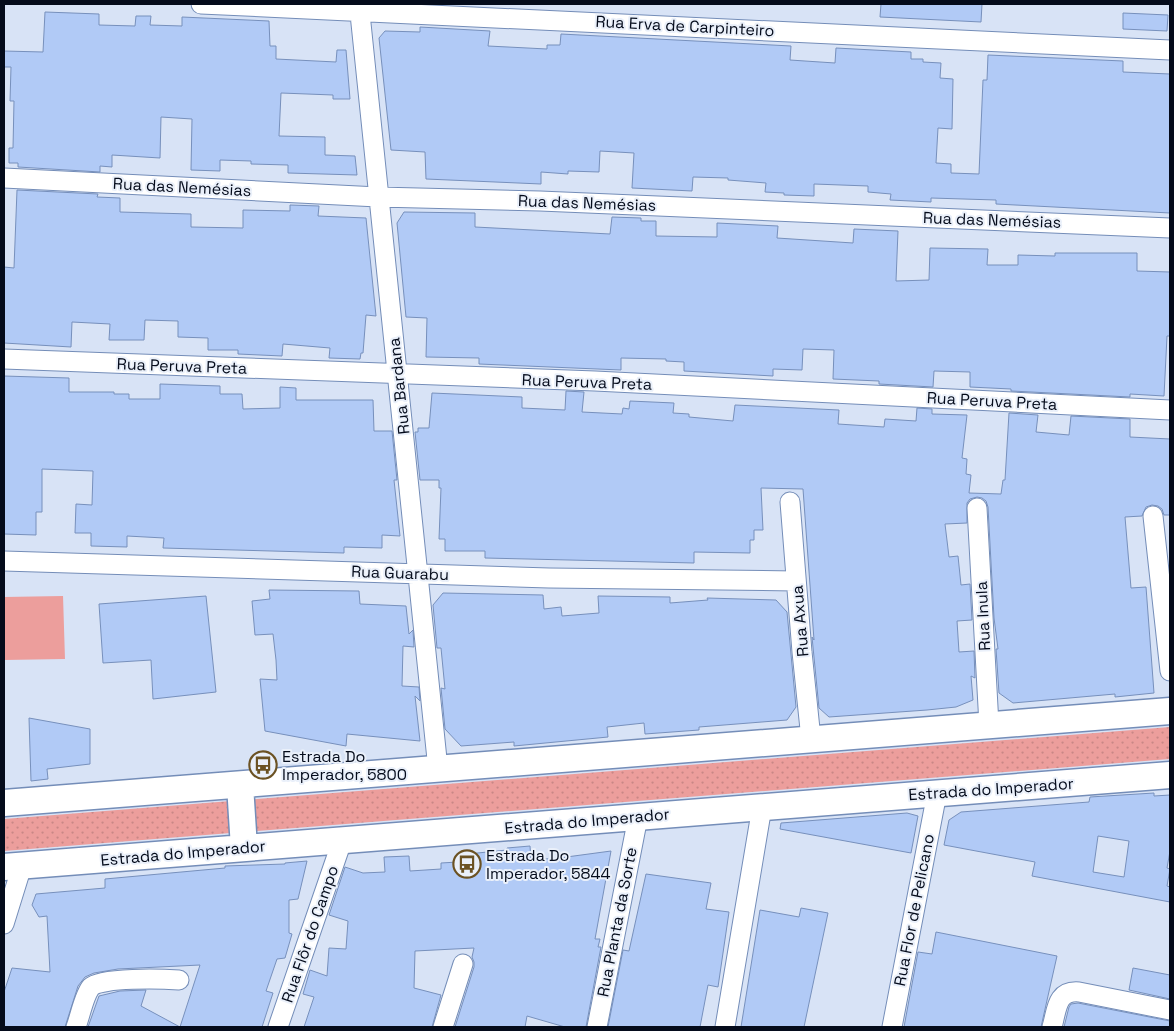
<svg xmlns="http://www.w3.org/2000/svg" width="1174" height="1031" viewBox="0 0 1174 1031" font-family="'Space Grotesk',sans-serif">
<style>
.green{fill:url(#green-dots)}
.pitch{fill:#ec9e9c}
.building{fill:#b1caf6;stroke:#7790bc;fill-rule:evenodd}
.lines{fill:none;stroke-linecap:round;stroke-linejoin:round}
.street-casing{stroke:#748db8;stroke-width:21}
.secondary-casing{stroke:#748db8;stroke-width:29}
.street{stroke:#fff;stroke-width:19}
.secondary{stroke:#fff;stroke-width:26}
.labels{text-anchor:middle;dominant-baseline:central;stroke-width:4;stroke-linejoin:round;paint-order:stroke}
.street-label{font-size:16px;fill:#040b1b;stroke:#eaf0fa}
.poi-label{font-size:16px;fill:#040b1b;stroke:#eaf0fa;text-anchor:start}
</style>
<defs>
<pattern id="green-dots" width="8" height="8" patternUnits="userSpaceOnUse" patternTransform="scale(1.25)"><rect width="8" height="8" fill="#ec9e9c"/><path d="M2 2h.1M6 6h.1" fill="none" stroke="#c98786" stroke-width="1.8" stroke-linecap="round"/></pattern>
</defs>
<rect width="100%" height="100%" fill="#d8e3f6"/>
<path class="green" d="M 1170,727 L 1170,759 L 4,851 L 4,819 Z"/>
<path class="pitch" d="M 63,596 L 65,659 L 4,660 L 4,597 Z"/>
<path class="building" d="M 881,4 L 982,4 L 981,22 L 880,17 Z
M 45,12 L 99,14 L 99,25 L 135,26 L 136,16 L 151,16 L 150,25 L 182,26 L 182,17 L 269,21 L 270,46 L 276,46 L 276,59 L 336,62 L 337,50 L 346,50 L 350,99 L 333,99 L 333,95 L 281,93 L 279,136 L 325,137 L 325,155 L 355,156 L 357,175 L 288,173 L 288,165 L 251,164 L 251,161 L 220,160 L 220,171 L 191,170 L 192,119 L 161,117 L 160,158 L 112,155 L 112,167 L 100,166 L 100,172 L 18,167 L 18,163 L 9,163 L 9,148 L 13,148 L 14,101 L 10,101 L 11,67 L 4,67 L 4,51 L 43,52 Z
M 1123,13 L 1168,15 L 1167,31 L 1123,29 Z
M 420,27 L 490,31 L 488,46 L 547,49 L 547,45 L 560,45 L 561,34 L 791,46 L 790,60 L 835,63 L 836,48 L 911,52 L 911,59 L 923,59 L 923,62 L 941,63 L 940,78 L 953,79 L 952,129 L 938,128 L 936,163 L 951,164 L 951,173 L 979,174 L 983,80 L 987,80 L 988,55 L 1123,61 L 1123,72 L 1170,74 L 1170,213 L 996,204 L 996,200 L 931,198 L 931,202 L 890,200 L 891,194 L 868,192 L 868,186 L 814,184 L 814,196 L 784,195 L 784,193 L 765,192 L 766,183 L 728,180 L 728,178 L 693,177 L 692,191 L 632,188 L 634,153 L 600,151 L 599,172 L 568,171 L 568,174 L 541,172 L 541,184 L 426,179 L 425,152 L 391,150 L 379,38 L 385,31 L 420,32 Z
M 17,190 L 98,194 L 97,197 L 120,198 L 120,212 L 191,214 L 191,227 L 243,228 L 243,210 L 290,211 L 290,205 L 319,206 L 318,216 L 366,218 L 376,316 L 366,315 L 363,353 L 361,353 L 360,359 L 329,358 L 330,348 L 283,344 L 282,356 L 238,354 L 238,350 L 208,350 L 208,338 L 178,337 L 178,321 L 145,320 L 144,340 L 109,340 L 110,324 L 72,322 L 71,347 L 4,343 L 4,267 L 14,268 Z
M 404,212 L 475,213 L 475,227 L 610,234 L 612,217 L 641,218 L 641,221 L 656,221 L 656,236 L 717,237 L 717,223 L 778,226 L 777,238 L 853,243 L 854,229 L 898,231 L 896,281 L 929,280 L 930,248 L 988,249 L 987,265 L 1018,265 L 1018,255 L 1055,256 L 1055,253 L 1137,253 L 1137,271 L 1170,272 L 1170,336 L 1167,336 L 1164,396 L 1130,394 L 1130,397 L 1011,391 L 1011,389 L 970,387 L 970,372 L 934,371 L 933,387 L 879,384 L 879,381 L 833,379 L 834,350 L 803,349 L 802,370 L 773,369 L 773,376 L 684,371 L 684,362 L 666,361 L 666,359 L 621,358 L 621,370 L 479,364 L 479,358 L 426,357 L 427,318 L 406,317 L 397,223 Z
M 4,376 L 69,378 L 69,392 L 114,392 L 114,394 L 129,394 L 129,399 L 160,399 L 160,384 L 220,386 L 220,394 L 242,394 L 243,409 L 280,408 L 280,387 L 296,388 L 296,400 L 373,400 L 374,431 L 392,431 L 397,480 L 394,480 L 400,536 L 382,535 L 382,548 L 344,547 L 344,553 L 163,548 L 164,538 L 127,536 L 127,547 L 91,546 L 91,533 L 75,533 L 76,504 L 92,505 L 93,471 L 42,469 L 42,512 L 36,512 L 36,535 L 4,534 Z
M 566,391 L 584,392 L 582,412 L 622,414 L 623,408 L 629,409 L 630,401 L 674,403 L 673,413 L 689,414 L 689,417 L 733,421 L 735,405 L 839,410 L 838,424 L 884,427 L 885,419 L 916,421 L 917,408 L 932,409 L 932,414 L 967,415 L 962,458 L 967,459 L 966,474 L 971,475 L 969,493 L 1001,494 L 1003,480 L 1005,480 L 1009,413 L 1038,415 L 1036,432 L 1069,435 L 1071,416 L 1130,419 L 1130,437 L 1170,439 L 1170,515 L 1164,515 L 1162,509 L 1158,506 L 1152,505 L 1146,507 L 1142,516 L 1125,517 L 1131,588 L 1146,587 L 1154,693 L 1115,697 L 1115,694 L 1013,703 L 999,693 L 996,649 L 998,649 L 994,618 L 988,507 L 986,501 L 982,498 L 977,497 L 970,499 L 967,503 L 967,523 L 945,524 L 949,557 L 958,556 L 961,585 L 970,584 L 972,620 L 957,621 L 959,652 L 974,651 L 975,678 L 971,676 L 973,700 L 956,707 L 927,710 L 829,717 L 819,708 L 812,637 L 814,640 L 803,489 L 761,488 L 763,530 L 754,530 L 754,540 L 750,540 L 750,553 L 694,552 L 694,563 L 485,558 L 485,551 L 445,551 L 445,539 L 439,539 L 441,488 L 439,488 L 439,480 L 420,480 L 415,432 L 418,432 L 418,428 L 429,428 L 432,393 L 522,397 L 522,408 L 565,410 Z
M 269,590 L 359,591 L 360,604 L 406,606 L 409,634 L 413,630 L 414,647 L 403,646 L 402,686 L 419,687 L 420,701 L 415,696 L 420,741 L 347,734 L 346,746 L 265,731 L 260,679 L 277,680 L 276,660 L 273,634 L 255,635 L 252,601 L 270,599 Z
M 443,593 L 543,595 L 544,609 L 561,607 L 562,616 L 599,613 L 598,596 L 670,597 L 670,603 L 708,600 L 707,598 L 776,600 L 787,612 L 796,707 L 787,720 L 699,727 L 699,730 L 645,734 L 644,723 L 607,727 L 608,737 L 514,746 L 514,742 L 461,746 L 445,729 L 441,688 L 445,689 L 441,648 L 437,648 L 433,605 Z
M 206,596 L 216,692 L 153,699 L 151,660 L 103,663 L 99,604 Z
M 29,718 L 90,729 L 90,764 L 47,769 L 48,779 L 31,781 Z
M 1154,793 L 1154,796 L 1170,795 L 1170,851 L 1167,868 L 1170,869 L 1167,886 L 1170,887 L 1170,902 L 1032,876 L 1035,862 L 944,845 L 949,820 L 961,812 L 1089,802 L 1090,797 ZM 1098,836 L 1129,841 L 1124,877 L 1093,872 Z
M 907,813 L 918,816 L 911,853 L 780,829 L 781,823 Z
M 530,846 L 531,860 L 559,858 L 611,851 L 595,939 L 600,939 L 598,947 L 601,947 L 586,1027 L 565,1027 L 527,1016 L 525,1027 L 455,1027 L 474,967 L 474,962 L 472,957 L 474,948 L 415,951 L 414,988 L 441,995 L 432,1027 L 304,1027 L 314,997 L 303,994 L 310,970 L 327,976 L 329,948 L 346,949 L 348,921 L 329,915 L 345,867 L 363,873 L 385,872 L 384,857 L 409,856 L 410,871 L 441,869 L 441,863 L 458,862 L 458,855 L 507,850 L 507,848 Z
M 307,861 L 298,899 L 289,900 L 289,933 L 292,934 L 285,958 L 277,959 L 266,991 L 273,993 L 262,1027 L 180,1027 L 200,965 L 118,969 L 94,973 L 85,977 L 78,986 L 65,1027 L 4,1027 L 4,992 L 12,968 L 50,972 L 47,916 L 39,917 L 32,905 L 36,894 L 105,888 L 105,879 L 225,868 L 225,866 L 285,864 L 285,863 Z
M 646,874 L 711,883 L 706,909 L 729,912 L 718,987 L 708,985 L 700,1027 L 608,1027 L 623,950 L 629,951 Z
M 801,908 L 828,913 L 804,1027 L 741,1027 L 760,910 L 799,917 Z
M 936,932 L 1057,956 L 1041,1027 L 904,1027 L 918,952 L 932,954 Z
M 1133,968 L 1170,975 L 1170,999 L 1129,990 Z
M 146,990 L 141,1006 L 180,1027 L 88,1027 L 99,996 L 120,991 Z
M 1078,1003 L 1170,1021 L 1170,1027 L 1064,1027 L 1069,1007 L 1071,1004 Z"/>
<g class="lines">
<g class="street-casing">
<path id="street" d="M 201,4 L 1170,50
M 359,4 C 384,259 413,514 438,769
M 4,178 L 378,197 L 540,201 L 1170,228
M 4,359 L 595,381 L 1170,410
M 790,502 L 802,652 L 811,739
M 977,508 L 989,725
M 1153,516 L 1170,671
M 4,561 L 549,578 L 796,581
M 4,924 L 22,866
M 76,1027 C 80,1017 84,995 91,987 C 101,977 163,979 179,980
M 278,1027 L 342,841
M 443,1027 L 463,964
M 597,1027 L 638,817
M 725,1027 L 762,807
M 892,1027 L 937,793
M 1052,1027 C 1057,1010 1056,990 1079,992 L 1170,1010"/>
</g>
<g class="secondary-casing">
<path id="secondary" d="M 240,785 L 244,848
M 4,803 L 1170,711
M 4,867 L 1170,775"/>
</g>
<use href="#street" class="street"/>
<use href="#secondary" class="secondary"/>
</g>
<defs>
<g id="bus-ring" transform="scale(1.4375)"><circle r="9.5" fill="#eaf0fa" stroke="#6b5223" stroke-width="1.5"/><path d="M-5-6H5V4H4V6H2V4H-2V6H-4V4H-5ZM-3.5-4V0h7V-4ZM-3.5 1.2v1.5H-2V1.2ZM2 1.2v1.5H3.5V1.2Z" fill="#6b5223"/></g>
</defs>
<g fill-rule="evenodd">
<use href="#bus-ring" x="263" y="765"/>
<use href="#bus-ring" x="467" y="864"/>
</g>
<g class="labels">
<g class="street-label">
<text transform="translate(685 26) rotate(3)">Rua Erva de Carpinteiro</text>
<text transform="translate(182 187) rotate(3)">Rua das Nemésias</text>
<text transform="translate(587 203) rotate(2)">Rua das Nemésias</text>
<text transform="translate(992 220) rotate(2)">Rua das Nemésias</text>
<text transform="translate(182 366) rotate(2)">Rua Peruva Preta</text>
<text transform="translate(587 382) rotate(2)">Rua Peruva Preta</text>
<text transform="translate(399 386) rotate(-96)">Rua Bardana</text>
<text transform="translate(992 401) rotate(3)">Rua Peruva Preta</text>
<text transform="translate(400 573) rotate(2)">Rua Guarabu</text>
<text transform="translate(983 616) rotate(-93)">Rua Inula</text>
<text transform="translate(800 621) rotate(-95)">Rua Axua</text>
<text transform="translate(991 789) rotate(-4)">Estrada do Imperador</text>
<text transform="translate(587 821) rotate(-5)">Estrada do Imperador</text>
<text transform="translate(183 853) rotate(-5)">Estrada do Imperador</text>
<text transform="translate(914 910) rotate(-79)">Rua Flor de Pelicano</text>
<text transform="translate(617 922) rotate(-79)">Rua Planta da Sorte</text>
<text transform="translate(310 934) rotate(-71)">Rua Flôr do Campo</text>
</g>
<g class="poi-label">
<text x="282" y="756">Estrada Do<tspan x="282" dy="18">Imperador, 5800</tspan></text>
<text x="486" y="855">Estrada Do<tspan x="486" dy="18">Imperador, 5844</tspan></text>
</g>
</g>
<rect width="1174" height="1031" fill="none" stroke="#040b1b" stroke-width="10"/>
</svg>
